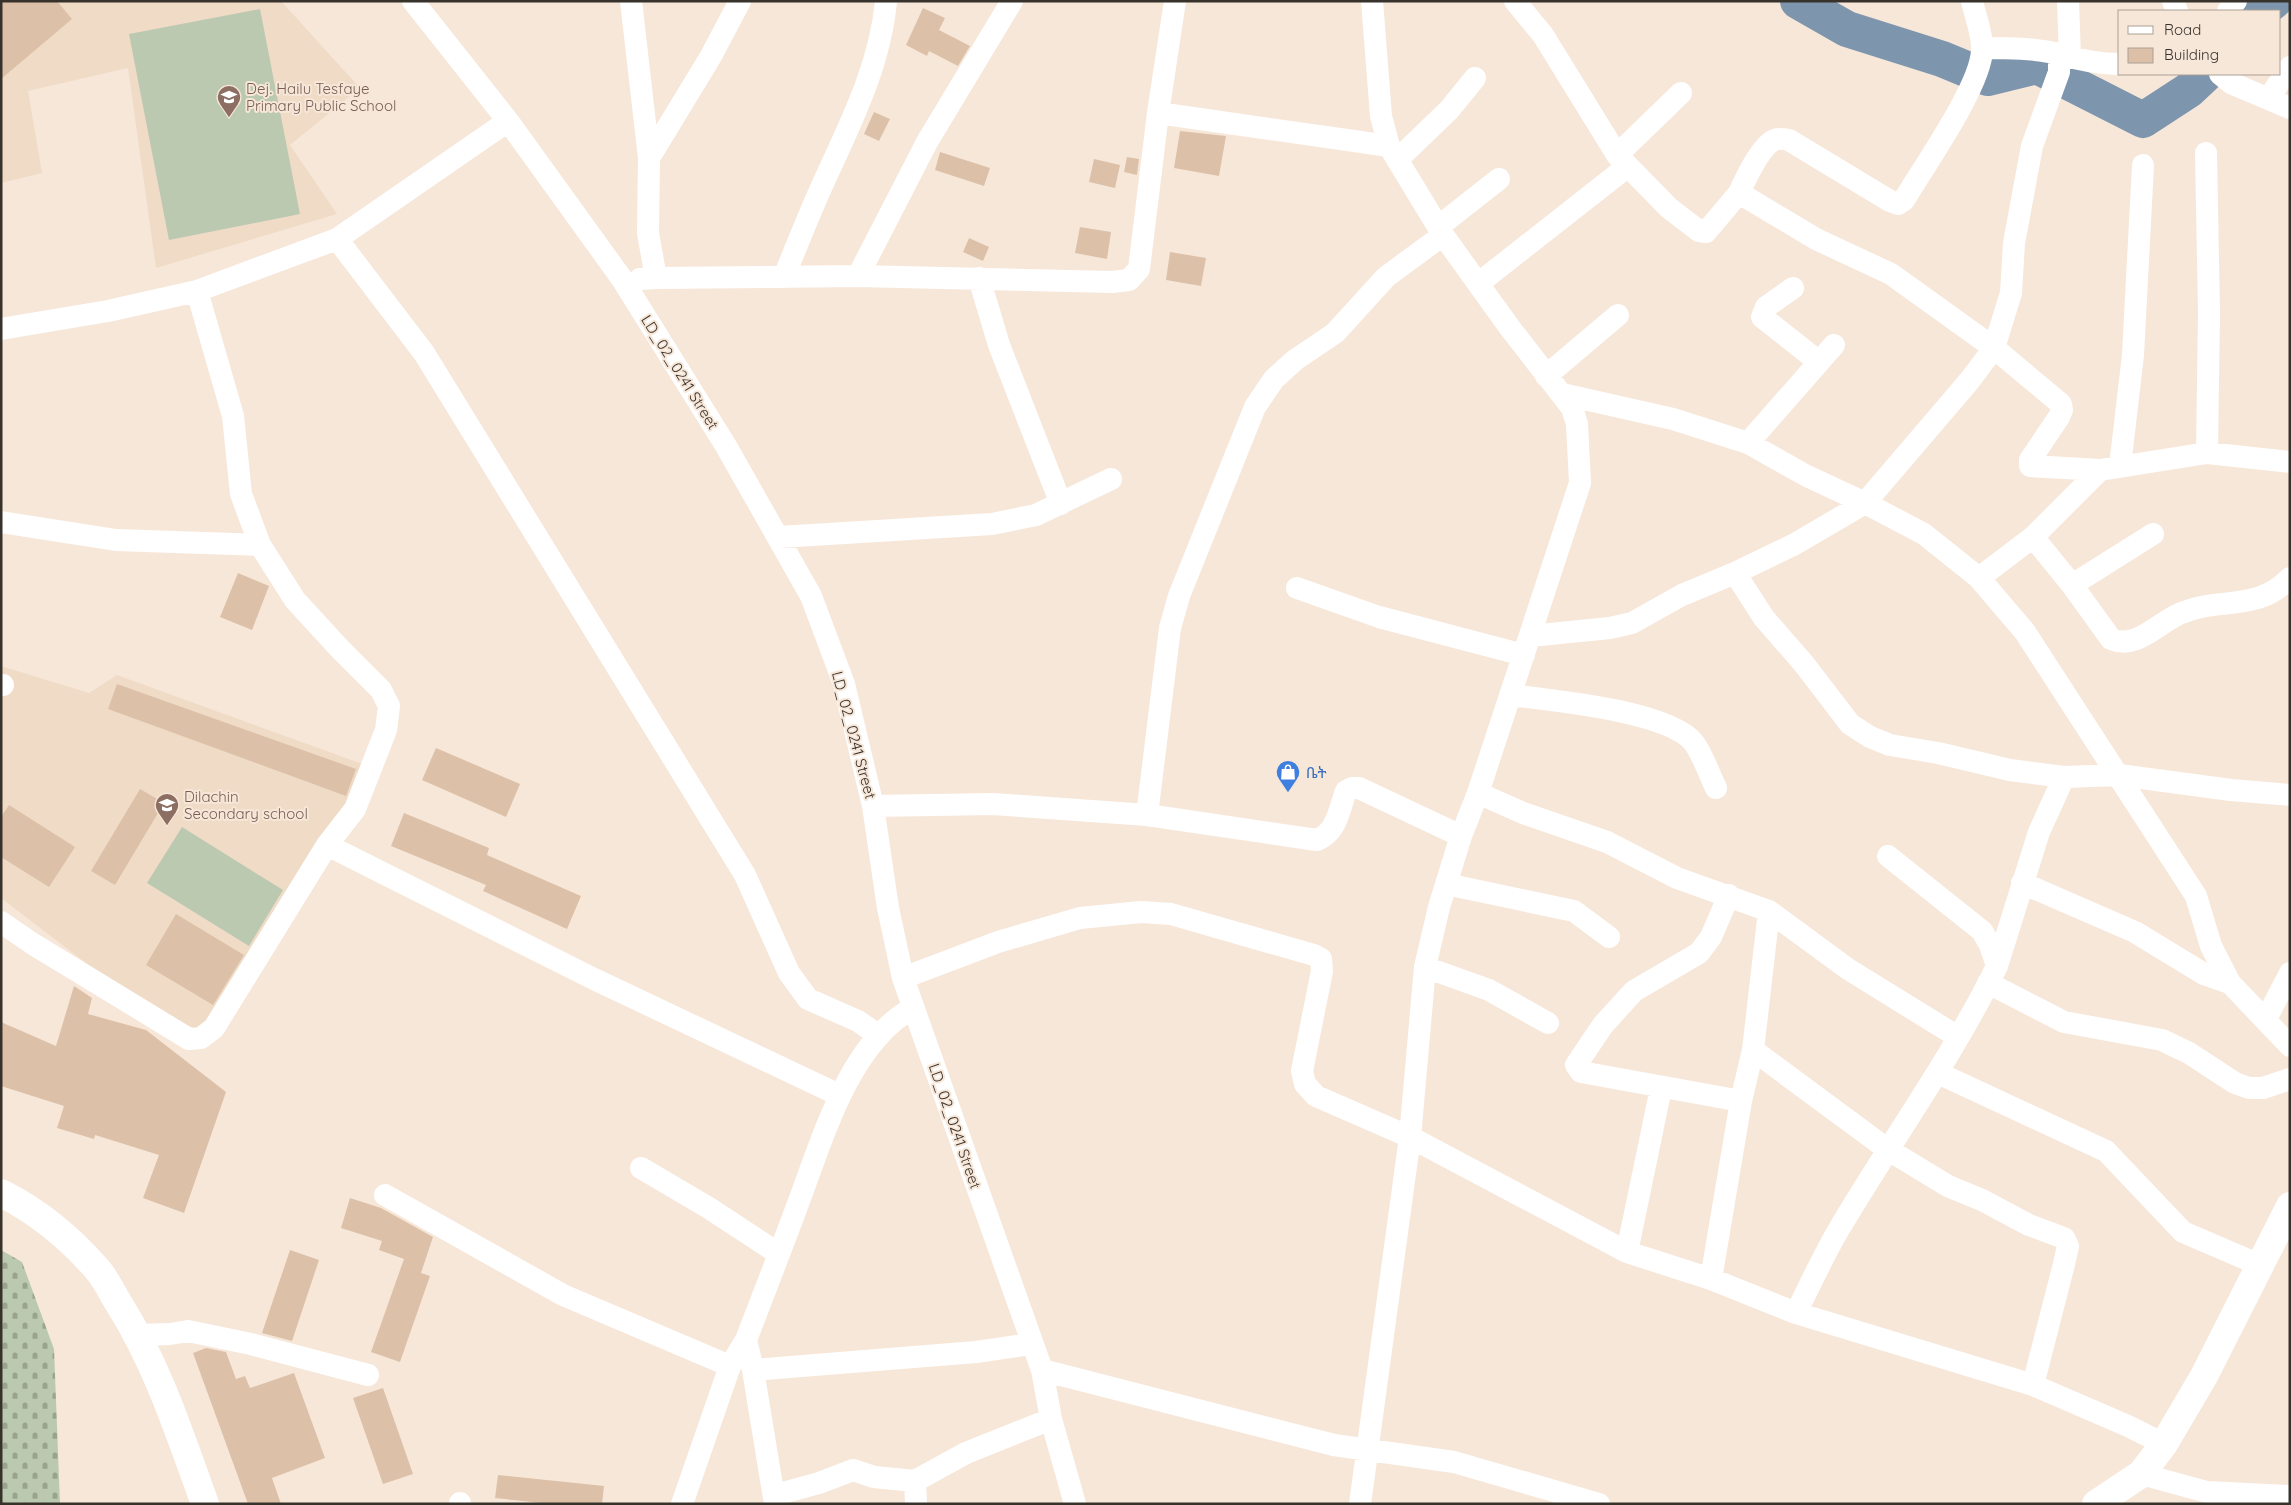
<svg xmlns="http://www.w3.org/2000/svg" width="2291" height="1505" viewBox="0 0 2291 1505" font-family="Quicksand,'Noto Sans Ethiopic',sans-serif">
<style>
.built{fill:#f0dbc7}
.cemetery{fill:url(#cemetery-stones)}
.pitch{fill:#bbc9b0}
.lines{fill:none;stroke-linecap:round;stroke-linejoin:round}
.river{stroke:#7e95ae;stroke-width:36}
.building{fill:#dcc1a8}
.minor{stroke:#fff;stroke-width:22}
.secondary{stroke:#fff;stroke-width:28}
.labels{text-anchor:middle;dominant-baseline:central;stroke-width:4;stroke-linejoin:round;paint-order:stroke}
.education-label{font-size:15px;fill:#785e54;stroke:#f7e7d9;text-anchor:start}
.street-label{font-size:15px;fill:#38322c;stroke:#f7e7d9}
.shop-label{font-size:15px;fill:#366cbe;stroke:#f7e7d9;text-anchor:start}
</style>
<defs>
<pattern id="cemetery-stones" width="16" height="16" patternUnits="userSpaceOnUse" patternTransform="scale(1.25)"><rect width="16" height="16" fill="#bbc9b0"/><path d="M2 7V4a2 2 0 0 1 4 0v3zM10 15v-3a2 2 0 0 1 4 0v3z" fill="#99a48f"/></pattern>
</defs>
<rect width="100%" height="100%" fill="#f7e7d9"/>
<path class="built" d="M 1,1 L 281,1 L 360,88 L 290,145 L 337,214 L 156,268 L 128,68 L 28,91 L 42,173 L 1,183 Z
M 1,666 L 89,693 L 117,675 L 368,766 L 197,1048 L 1,898 Z"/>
<path class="cemetery" d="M 1,1250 L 22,1262 L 54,1349 L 60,1504 L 1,1504 Z"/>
<path class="pitch" d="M 260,9 L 300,214 L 169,240 L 129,34 Z
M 182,827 L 283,890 L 249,946 L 147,883 Z"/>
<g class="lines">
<path class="river" d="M 1798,1 L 1847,29 L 1942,59 L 1988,78 L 2037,66 L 2143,120 L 2189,90 L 2206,74
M 2261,11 L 2274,1"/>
</g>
<path class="building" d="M 1,1 L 57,1 L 72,19 L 1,79 Z
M 923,8 L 945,18 L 939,30 L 970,46 L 958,66 L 929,51 L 927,56 L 906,45 Z
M 874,112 L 890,119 L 879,141 L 864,134 Z
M 1180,131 L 1226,136 L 1219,176 L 1174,168 Z
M 940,152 L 990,168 L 984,186 L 935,170 Z
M 1127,157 L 1139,159 L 1137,175 L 1124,172 Z
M 1094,159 L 1120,165 L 1115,188 L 1089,182 Z
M 1080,227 L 1111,232 L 1107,259 L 1075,253 Z
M 969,238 L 989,247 L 983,261 L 963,252 Z
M 1170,252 L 1206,258 L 1201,286 L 1166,280 Z
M 238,573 L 269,586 L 252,630 L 220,617 Z
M 117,684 L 356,769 L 346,796 L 108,709 Z
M 436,748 L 520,784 L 506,817 L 422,780 Z
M 140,789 L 164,803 L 115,885 L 91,871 Z
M 9,805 L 75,847 L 49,887 L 1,857 L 1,817 Z
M 404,813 L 489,848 L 487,855 L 581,896 L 567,929 L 483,891 L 486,885 L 391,846 Z
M 176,914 L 244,955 L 213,1005 L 146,965 Z
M 74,986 L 92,998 L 88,1014 L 146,1030 L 226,1092 L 184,1213 L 143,1198 L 159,1155 L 95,1135 L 94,1139 L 57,1128 L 64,1106 L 1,1086 L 1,1022 L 56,1046 Z
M 350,1198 L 381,1208 L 433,1237 L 421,1273 L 430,1276 L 400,1362 L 371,1352 L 404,1259 L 379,1250 L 382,1241 L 341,1228 Z
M 290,1250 L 319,1260 L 292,1341 L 262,1333 Z
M 206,1348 L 226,1352 L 236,1379 L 245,1376 L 250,1388 L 294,1373 L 325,1458 L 272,1478 L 281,1504 L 248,1504 L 193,1353 Z
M 383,1388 L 413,1474 L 383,1484 L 353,1398 Z
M 498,1475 L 604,1486 L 602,1504 L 551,1504 L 495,1498 Z"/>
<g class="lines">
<path class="minor" d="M 413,1 L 508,121 L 622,279 L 726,446 L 811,596 L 844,684 L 873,806 L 888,908 L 903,978 L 1042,1370 L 1051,1419 L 1075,1504
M 631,1 L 649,158 L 648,233 L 656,278 L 640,279
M 1515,1 L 1543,35 L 1617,155 L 1669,208 L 1699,231 L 1706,232 L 1739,193 L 1816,239 L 1891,274 L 1994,348 L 2061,404 L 2062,410 L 2059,417 L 2030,460 L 2030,466 L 2100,470
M 2068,1 L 2070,58
M 2173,1 L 2177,11
M 2228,11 L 2236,1
M 1983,48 C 2007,48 2035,48 2059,54 C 2079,60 2099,64 2120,64
M 2220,74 L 2231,83 L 2290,108
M 2268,99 L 2290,67
M 1158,113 L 1175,1
M 2206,153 L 2209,312 L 2207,453
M 1617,155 L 1681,93
M 649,158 L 711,56 L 740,1
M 1397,160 L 1449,110 L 1475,78
M 1739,193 C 1745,180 1760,147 1774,140 C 1778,138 1784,139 1789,140 L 1890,201 L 1898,204 L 1904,200 C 1924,166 1981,86 1982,50 C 1983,35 1975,16 1972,1
M 1438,227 L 1499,179
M 337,239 L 424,353 L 745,875 L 789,973 L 808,999 L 858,1021 L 878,1035
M 858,276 L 927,142 L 1012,1
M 784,277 C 796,247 808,217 821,188 C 848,128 880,68 886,1
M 656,278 L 858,276 L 1112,282 L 1129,280 L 1139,269 L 1158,113 L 1389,146
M 979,278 L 999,345 L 1061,504
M 1479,283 L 1628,166
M 1793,288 L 1766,307 L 1762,317 L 1819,362
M 1,329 L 108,311 L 197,291 L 337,239 L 508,121
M 1834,345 L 1748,443 L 1807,476 L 1865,503 L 1924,534 L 1979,578
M 1546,376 L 1618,315
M 1562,394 L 1673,419 L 1748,443
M 2120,466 L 2133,355 L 2143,165
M 1,522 L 116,540 L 260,545
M 779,537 L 992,524 L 1036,515 L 1111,479
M 2033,537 L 2072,585 L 2111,639 C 2136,650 2157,624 2179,614 C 2219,596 2256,613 2290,578
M 1735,573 L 1764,618 L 1804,664 L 1850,724 L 1870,737 L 1890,745 L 1938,753 L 2010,770 L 2064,777
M 2072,585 L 2153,534
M 1297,588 L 1379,617 L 1524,655
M 1530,636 L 1610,628 L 1632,623 L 1682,595 L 1735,573 L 1795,544 L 1865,503 L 1970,380 L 1994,348 L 2011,293 L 2014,243 L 2032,146 L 2059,72 L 2059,54
M 1,685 L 3,685
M 1510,695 C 1550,700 1670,711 1694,743 C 1703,755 1709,774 1716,788
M 1478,793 L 1523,813 L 1607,842 L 1677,878 L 1769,911 L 1848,969 L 1958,1037
M 873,806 L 993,804 L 1147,815 L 1170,628 L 1179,596 L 1255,407 L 1274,379 L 1295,360 L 1335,333 L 1386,277 L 1443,235
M 1147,815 L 1317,840 C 1337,832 1339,810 1346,791 L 1352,788 L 1359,788 L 1461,836
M 327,845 L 594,979 L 839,1095
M 1888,856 L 1982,931 L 1990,945 L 1997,966
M 2022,883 L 2135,932 L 2204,974 L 2230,983 L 2290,1046
M 1446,884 L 1574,911 L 1609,937
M 1729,895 L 1711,937 L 1699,953 L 1634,991 L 1603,1025 L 1576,1065 L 1581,1072 L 1741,1101
M 1,922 L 33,944 L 189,1039 L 201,1038 L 214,1028 L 327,845 L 355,809 L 386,730 L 389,706 L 381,690 L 341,650 L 295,600 L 260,545 L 241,494 L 233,416 L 197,291
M 1425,967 L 1489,990 L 1548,1023
M 903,978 L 998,942 L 1080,918 L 1141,912 L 1171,914 L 1314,955 L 1321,959 L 1322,971 L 1302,1071 L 1305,1084 L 1316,1096 L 1410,1137 L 1627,1252 L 1711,1279 L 1796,1313 L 2033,1385 L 2128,1426 L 2164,1444
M 1988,983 L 2064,1022 L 2162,1040 L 2189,1053 L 2235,1083 L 2249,1088 L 2263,1088 L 2290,1079
M 2230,983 L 2211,946 L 2196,896 L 2025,632 L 1979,578 L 2033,537 L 2100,470 L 2207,453 L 2290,462
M 2266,1019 L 2290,973
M 1753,1050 L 1887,1149 L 1948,1186 L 1982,1200 L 2029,1225 L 2064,1238 L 2068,1246 L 2064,1264 L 2033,1385
M 1938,1073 L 2106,1151 L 2183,1232 L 2260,1265
M 641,1168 L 709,1208 L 779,1254
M 385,1195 L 563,1295 L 730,1366
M 1627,1252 L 1661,1088
M 1711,1279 L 1741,1101 L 1753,1050 L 1769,911
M 1796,1313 C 1810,1285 1823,1256 1839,1229 C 1891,1141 1952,1058 1997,966 L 2039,832 L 2064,777 L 2119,775 L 2231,790 L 2290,795
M 138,1335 L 170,1334 L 188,1331 L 251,1344 L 368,1375
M 746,1340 L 753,1370 L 976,1352 L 1031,1344
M 753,1370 L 775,1504
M 1042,1370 L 1334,1445 L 1454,1462 L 1599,1504
M 2141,1474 L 2207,1492 L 2290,1496
M 775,1495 L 819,1483 L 853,1470 L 874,1477 L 915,1481
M 460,1503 L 460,1504
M 682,1504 L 730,1366 L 746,1340 C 764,1293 782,1247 799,1201 C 823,1137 850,1042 913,1008
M 916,1504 L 915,1481 L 966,1453 L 1051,1419
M 1360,1504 L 1410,1137 L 1425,967 L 1439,907 L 1461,836 L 1478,793 L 1580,483 L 1577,424 L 1572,408 L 1510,328 L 1443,235 L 1389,146 L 1381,116 L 1372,1"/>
<path class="secondary" d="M 1,1193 C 37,1211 70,1238 97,1269 C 106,1279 112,1293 119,1304 C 158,1366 180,1435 205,1504
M 2096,1504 L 2141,1474 L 2164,1444 L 2204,1376 L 2290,1206"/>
</g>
<defs>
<g id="school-pin" transform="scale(1.25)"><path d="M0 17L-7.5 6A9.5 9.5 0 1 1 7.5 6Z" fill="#8d6e63" stroke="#f7e7d9"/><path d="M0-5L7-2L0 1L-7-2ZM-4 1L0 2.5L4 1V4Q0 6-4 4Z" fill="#fff"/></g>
<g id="shop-pin" transform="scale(1.25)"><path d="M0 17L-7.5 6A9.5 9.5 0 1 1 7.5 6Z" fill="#3f7fe0" stroke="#f7e7d9"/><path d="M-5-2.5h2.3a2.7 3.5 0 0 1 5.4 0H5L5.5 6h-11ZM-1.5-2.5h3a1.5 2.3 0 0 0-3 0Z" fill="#fff"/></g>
</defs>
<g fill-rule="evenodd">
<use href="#school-pin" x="229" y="97"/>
<use href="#shop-pin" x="1288" y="772"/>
<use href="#school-pin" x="167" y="805"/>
</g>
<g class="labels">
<g class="education-label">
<text x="246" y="88">Dej. Hailu Tesfaye<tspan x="246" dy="17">Primary Public School</tspan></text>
<text x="184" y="796">Dilachin<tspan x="184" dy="17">Secondary school</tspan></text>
</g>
<g class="street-label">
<text transform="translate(680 372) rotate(58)">LD_02_0241 Street</text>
<text transform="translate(854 735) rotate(75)">LD_02_0241 Street</text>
<text transform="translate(955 1126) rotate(71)">LD_02_0241 Street</text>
</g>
<g class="shop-label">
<text x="1306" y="772">ቤት</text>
</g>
</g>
<rect width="2291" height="1505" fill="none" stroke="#38322c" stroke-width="5"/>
<rect x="2118" y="10" width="162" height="65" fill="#f7e7d9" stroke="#ab9f94"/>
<rect x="2128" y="26" width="25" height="8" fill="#ffffff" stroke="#ab9f94"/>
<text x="2164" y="35" font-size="15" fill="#38322c">Road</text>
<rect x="2128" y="48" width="25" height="15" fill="#dcc1a8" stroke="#ab9f94"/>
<text x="2164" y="60" font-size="15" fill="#38322c">Building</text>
</svg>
